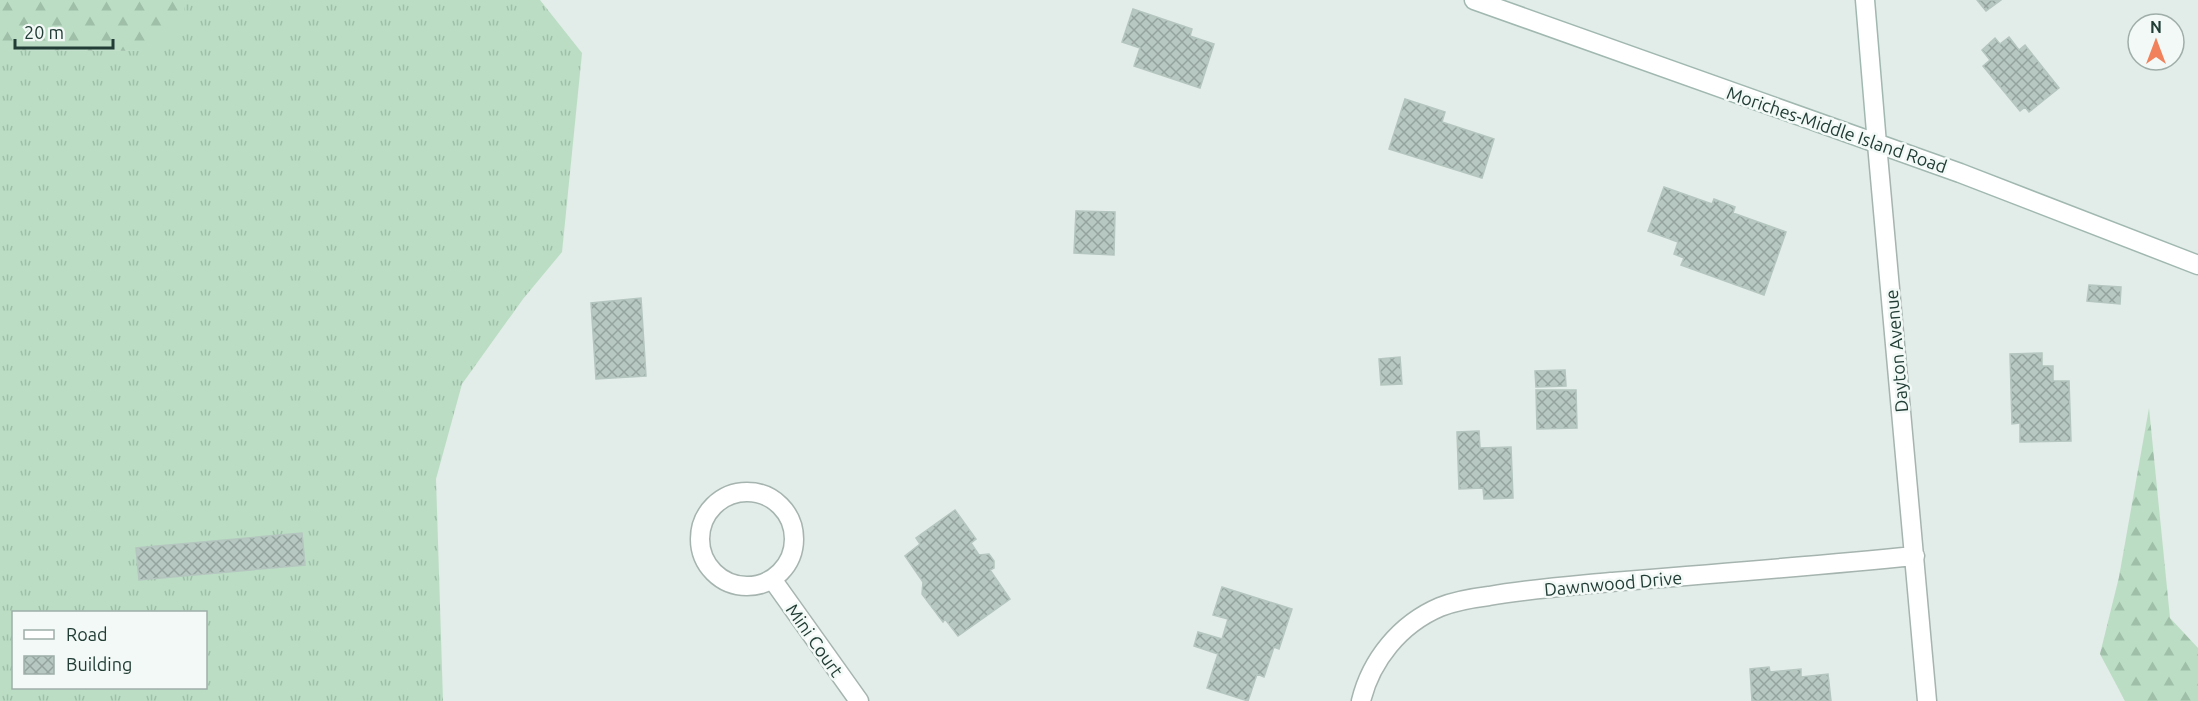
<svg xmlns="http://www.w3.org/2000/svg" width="2198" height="701" viewBox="0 0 2198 701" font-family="Ubuntu,sans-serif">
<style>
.grass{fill:url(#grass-tufts);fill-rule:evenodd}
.forest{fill:url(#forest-firs)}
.building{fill:url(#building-cross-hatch);stroke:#b4c6bf;stroke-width:1.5}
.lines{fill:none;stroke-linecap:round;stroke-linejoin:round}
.street-casing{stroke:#a5b4af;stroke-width:21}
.secondary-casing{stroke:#a0b8b0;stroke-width:21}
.street{stroke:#fff;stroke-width:18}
.secondary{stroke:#fff;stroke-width:18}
.labels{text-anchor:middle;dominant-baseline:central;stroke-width:5;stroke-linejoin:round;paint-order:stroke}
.street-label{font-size:18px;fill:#223d36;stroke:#f2f9f6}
</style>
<defs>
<pattern id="grass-tufts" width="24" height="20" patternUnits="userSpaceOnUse" patternTransform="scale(1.5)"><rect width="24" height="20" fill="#bbddc4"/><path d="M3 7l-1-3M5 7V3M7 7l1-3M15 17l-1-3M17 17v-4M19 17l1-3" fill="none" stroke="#a0bfa9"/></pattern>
<pattern id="forest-firs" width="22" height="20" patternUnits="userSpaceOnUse" patternTransform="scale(1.5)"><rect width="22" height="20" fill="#bbddc4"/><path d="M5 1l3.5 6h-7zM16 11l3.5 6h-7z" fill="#a0bfa9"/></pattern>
<pattern id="building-cross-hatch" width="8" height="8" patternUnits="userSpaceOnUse" patternTransform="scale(1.5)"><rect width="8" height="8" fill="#b7c7c1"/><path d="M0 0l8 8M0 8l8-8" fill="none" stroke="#94a39e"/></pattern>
</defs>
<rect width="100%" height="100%" fill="#e2ece8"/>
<path class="grass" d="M 129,0 L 540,0 L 582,53 L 562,252 L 523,299 L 462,384 L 436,479 L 443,701 L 0,701 L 0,50 L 146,51 ZM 14,612 L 206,612 L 206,688 L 14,688 Z"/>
<path class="forest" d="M 0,0 L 184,0 L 185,17 L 146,51 L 0,50 Z
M 2149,408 L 2170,618 L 2198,648 L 2198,701 L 2125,701 L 2100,654 L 2119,577 Z"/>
<path class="building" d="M 1977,0 L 2001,0 L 1986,11 Z
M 1133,9 L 1192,29 L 1190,36 L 1214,44 L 1200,88 L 1134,66 L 1140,48 L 1122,42 Z
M 2009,37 L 2019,50 L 2025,45 L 2059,88 L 2029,112 L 2025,107 L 2020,111 L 1983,66 L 1990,60 L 1982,50 L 1995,38 L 2000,44 Z
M 1405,99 L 1445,112 L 1442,122 L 1494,139 L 1482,178 L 1389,149 Z
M 1664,187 L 1712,204 L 1714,199 L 1735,207 L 1733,213 L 1786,232 L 1764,295 L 1681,265 L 1684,258 L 1674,254 L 1678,242 L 1648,231 Z
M 1076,211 L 1115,212 L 1114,255 L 1074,253 Z
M 2089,285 L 2121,287 L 2120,304 L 2087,301 Z
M 641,298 L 646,376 L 596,379 L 591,303 Z
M 2042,353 L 2042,366 L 2053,366 L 2053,381 L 2069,381 L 2071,441 L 2020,442 L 2020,423 L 2012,424 L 2010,354 Z
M 1400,357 L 1402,384 L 1381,385 L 1379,359 Z
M 1565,370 L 1566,386 L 1536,387 L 1535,371 Z
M 1536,390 L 1576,390 L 1577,428 L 1537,429 Z
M 1479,431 L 1480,448 L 1511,447 L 1513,498 L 1484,499 L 1483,488 L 1459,489 L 1457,432 Z
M 955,510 L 976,539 L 971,543 L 979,555 L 989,554 L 994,561 L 994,568 L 990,570 L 1010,599 L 958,636 L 945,619 L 943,622 L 922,594 L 923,582 L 905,556 L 920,544 L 916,538 Z
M 302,533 L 305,565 L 139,580 L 136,548 Z
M 1222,587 L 1292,609 L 1279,649 L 1274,647 L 1264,677 L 1257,674 L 1248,701 L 1207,688 L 1218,654 L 1194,646 L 1198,632 L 1222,639 L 1228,619 L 1213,615 Z
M 1769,667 L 1770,672 L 1801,669 L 1801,677 L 1828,674 L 1831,701 L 1752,701 L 1750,669 Z"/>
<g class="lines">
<g class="street-casing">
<path id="street" d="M 1877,144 L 1927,701
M700 539a47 47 0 1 1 94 0a47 47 0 1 1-94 0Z
M 772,579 L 859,701
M 1361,701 C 1371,660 1400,624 1440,607 C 1455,601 1473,598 1489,596 C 1529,589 1570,586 1611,582 C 1712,574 1814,566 1915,556"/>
</g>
<g class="secondary-casing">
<path id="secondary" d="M 1474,0 L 1960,173 L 2198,265
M 1865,0 L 1877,144"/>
</g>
<use href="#street" class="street"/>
<use href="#secondary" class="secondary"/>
</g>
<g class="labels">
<g class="street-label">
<text transform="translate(1837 129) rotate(19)">Moriches-Middle Island Road</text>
<text transform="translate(1896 351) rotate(-95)">Dayton Avenue</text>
<text transform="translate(1613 583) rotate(-5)">Dawnwood Drive</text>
<text transform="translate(815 640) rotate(55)">Mini Court</text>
</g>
</g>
<rect x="12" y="611" width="195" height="78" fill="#f2f9f6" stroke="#9faea9" stroke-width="1.5"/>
<rect x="24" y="630" width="30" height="9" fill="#ffffff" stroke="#9faea9" stroke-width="1.5"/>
<text x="66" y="641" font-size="18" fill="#223d36">Road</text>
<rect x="24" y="656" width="30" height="18" fill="url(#building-cross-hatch)" stroke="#9faea9" stroke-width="1.5"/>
<text x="66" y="671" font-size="18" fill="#223d36">Building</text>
<g transform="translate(2156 42)"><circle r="28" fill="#f2f9f6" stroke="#9faea9" stroke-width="1.5"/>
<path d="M0-4.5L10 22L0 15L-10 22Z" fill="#f1815b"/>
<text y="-9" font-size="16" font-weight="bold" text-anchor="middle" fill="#223d36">N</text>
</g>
<path d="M15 39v9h98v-9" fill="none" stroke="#223d36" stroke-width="3"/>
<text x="24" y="39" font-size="18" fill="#223d36" stroke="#f2f9f6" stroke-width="4.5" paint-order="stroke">20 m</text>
</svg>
